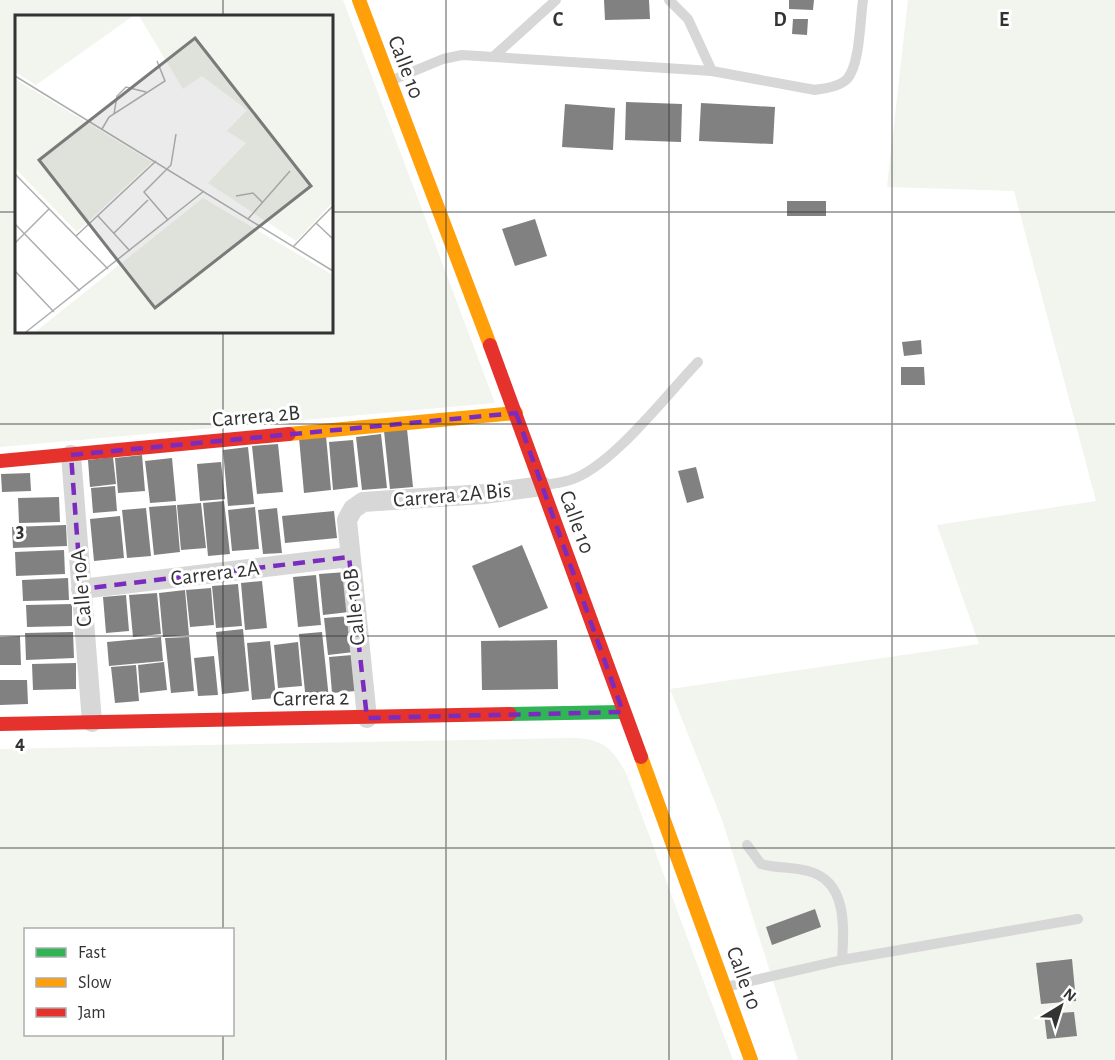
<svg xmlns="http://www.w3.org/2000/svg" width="1115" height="1060" viewBox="0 0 1115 1060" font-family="'Alegreya Sans',sans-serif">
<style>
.green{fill:#f1f5ed;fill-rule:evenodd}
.building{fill:#818181}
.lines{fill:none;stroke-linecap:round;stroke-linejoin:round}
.lane{stroke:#d7d7d7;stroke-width:10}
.street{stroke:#d7d7d7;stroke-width:20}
.fast{stroke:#30b455;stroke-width:14}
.slow{stroke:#ff9f0a;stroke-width:14}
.jam{stroke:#e5322d;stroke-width:14}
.marked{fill:none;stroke:#7b2cbf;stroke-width:4.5;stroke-dasharray:12 8;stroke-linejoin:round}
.grid{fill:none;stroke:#333;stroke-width:1.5;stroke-opacity:0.55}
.labels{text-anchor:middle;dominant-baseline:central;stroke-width:6;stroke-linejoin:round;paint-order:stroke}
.street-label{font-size:22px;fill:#333;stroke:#fff}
.inset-road{fill:none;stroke:#adadad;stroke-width:1.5}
.view{fill:#7a7a7a;fill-opacity:0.15;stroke:#7a7a7a;stroke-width:3}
.inset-edge{fill:none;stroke:#333;stroke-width:3}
.grid-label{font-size:20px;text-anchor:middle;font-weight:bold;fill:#333;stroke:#fff;stroke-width:6;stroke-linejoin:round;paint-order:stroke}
</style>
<rect width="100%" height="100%" fill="#fff"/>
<path class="green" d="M 0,0 L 343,0 L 495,403 L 0,447 ZM 16,16 L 332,16 L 332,332 L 16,332 Z
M 908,0 L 1115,0 L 1115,1060 L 798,1060 L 722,820 L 670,689 L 979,644 L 937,525 L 1096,501 L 1014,191 L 887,187 Z
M 571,738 C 601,738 612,747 626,773 L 733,1060 L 0,1060 L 0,749 ZM 26,930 L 232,930 L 232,1034 L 26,1034 Z"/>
<path class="building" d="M 604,0 L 649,0 L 650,19 L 605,20 Z
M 789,0 L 814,0 L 813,10 L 789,9 Z
M 793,19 L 808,19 L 807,35 L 792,34 Z
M 626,102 L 682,104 L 681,142 L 625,140 Z
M 701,103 L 775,107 L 773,144 L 699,141 Z
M 565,104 L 615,108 L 613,150 L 562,147 Z
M 787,201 L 826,201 L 826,216 L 787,216 Z
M 535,219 L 547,256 L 515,266 L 502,229 Z
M 921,340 L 922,354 L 904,356 L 902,342 Z
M 901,367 L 924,367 L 925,385 L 901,385 Z
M 407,429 L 413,487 L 390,489 L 384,431 Z
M 381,434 L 387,488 L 362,490 L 356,437 Z
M 326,436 L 331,490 L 304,493 L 299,438 Z
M 353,440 L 358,487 L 333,490 L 329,442 Z
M 278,444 L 283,492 L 257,494 L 252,446 Z
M 248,447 L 254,504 L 228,506 L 223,450 Z
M 142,455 L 145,491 L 118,493 L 115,458 Z
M 113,457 L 116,484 L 90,487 L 88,460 Z
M 172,458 L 176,501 L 150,503 L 145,461 Z
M 221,462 L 225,499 L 200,501 L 197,464 Z
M 696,467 L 704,498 L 687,503 L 678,471 Z
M 30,473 L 31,491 L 2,492 L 1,474 Z
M 115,486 L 117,511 L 93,513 L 91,488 Z
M 59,497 L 60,522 L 19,523 L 18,498 Z
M 224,501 L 230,554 L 208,556 L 203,503 Z
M 201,503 L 206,548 L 181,550 L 177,505 Z
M 176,505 L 180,552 L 154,555 L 149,507 Z
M 255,507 L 259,549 L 232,551 L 228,510 Z
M 146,508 L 151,556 L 127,558 L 122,510 Z
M 277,508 L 282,553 L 263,554 L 258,510 Z
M 334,511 L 337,538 L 285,543 L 282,516 Z
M 120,516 L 124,558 L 94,561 L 90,519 Z
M 66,525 L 67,546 L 13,548 L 12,527 Z
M 522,545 L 548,608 L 499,628 L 472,566 Z
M 64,550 L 65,574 L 16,576 L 15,552 Z
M 346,572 L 349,612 L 323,615 L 319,574 Z
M 316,575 L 321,625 L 298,627 L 293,577 Z
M 68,578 L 69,600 L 23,601 L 22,580 Z
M 262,581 L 267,628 L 245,630 L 241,583 Z
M 238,584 L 242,626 L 216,628 L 212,586 Z
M 211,588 L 214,625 L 190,627 L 186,590 Z
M 185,590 L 189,635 L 163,637 L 159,593 Z
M 157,593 L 161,634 L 133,637 L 129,595 Z
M 126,595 L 129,631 L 106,633 L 103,597 Z
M 72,604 L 72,626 L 27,627 L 26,605 Z
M 350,616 L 354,652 L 328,655 L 324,618 Z
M 243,629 L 249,691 L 222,694 L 216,632 Z
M 73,632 L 74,658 L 26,660 L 25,633 Z
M 322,632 L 329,699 L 306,701 L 299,634 Z
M 20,636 L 21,665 L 0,665 L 0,637 Z
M 161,637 L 163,661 L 109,666 L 107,642 Z
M 189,637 L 194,691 L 171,693 L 165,638 Z
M 557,640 L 558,689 L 482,690 L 481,641 Z
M 270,641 L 276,698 L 252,700 L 247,643 Z
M 298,642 L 302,686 L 278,688 L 274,645 Z
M 352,655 L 356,691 L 332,693 L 329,657 Z
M 214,656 L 218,695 L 198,696 L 194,658 Z
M 164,662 L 167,690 L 140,693 L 138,665 Z
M 76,663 L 76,689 L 33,690 L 32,664 Z
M 136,665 L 139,701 L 115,703 L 111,667 Z
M 0,680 L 27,680 L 28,704 L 0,705 Z
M 815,909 L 821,927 L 772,945 L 766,927 Z
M 1072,959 L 1076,1001 L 1041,1004 L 1036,963 Z
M 1074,1012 L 1077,1036 L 1047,1039 L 1044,1014 Z"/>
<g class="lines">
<path class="lane" d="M 669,0 L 688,19 L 712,71
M 493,57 L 556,0
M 390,81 L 443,59 L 462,55 L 712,71 L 815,90 C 825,88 839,87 847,79 C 860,65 860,20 863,0
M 543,485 C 552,484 561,483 570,480 C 611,468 667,394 698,362
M 747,845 L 761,864 C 776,868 793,867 808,871 C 848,881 844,929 842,960
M 725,987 L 842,960 L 1078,919"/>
<path class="street" d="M 71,455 L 92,722
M 81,589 L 349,557
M 367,718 L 347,520 L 353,509 L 363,502 L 484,494 L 542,486"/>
<path class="fast" d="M 510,714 L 623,712"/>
<path class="slow" d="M 359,0 L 490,345
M 289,434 L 516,413
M 641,757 L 751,1060"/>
<path class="jam" d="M 490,345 L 641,757
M 0,461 L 289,434
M 0,724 L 510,714"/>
</g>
<path class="marked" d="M 516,413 L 623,712 L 367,718 L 349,557 L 81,589 L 71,455 Z"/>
<path class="grid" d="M 223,0 L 223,16M 446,0 L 446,1060M 669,0 L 669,1060M 892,0 L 892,1060M 0,212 L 16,212M 332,212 L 1115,212M 223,332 L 223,930M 0,424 L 1115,424M 0,636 L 1115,636M 0,848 L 1115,848M 223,1034 L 223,1060"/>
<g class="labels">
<g class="street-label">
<text transform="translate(406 67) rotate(69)">Calle 10</text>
<text transform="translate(256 416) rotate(-5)">Carrera 2B</text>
<text transform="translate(452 495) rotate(-5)">Carrera 2A Bis</text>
<text transform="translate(577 522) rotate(70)">Calle 10</text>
<text transform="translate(215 573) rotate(-7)">Carrera 2A</text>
<text transform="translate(81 588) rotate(-95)">Calle 10A</text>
<text transform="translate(354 607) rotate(-96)">Calle 10B</text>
<text transform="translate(311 698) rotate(-1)">Carrera 2</text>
<text transform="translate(744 978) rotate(70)">Calle 10</text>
</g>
</g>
<g transform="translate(15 15)">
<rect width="318" height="318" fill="#fff"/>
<path d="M 0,1 L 118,1 L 21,70 L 0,57 ZM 124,1 L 318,1 L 318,187 L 281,226 L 193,168 L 231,128 L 212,116 L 232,95 L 187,61 L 168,74 ZM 0,64 L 137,147 L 62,217 L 0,153 ZM 188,183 L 318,260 L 318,317 L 20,317 Z" fill="#f1f5ed"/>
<path class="inset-road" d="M 0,61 L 318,256M 99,99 L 102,81 L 111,72 L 131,77M 87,114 L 94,102 L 150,66 L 142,46M 0,159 L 93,254M 221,181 L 238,178 L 247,187M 83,201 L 115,236M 233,204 L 275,156M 153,205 L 129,177 L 156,150 L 161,119M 301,208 L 318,191M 0,209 L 65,276M 99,218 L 133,185M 61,221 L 141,146M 0,228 L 34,194M 278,232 L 301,208 L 318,224M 0,256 L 39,297M 11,317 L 189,176"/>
<path class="view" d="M 180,23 L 296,171 L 140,293 L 24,145 Z"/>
<rect width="318" height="318" class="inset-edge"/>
</g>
<g class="grid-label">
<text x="558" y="26">C</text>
<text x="780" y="26">D</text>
<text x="1004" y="26">E</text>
<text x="20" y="537">3</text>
<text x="20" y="749">4</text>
</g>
<rect x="24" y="928" width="210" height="108" fill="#ffffff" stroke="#adadad" stroke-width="1.5"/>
<rect x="36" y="948" width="30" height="9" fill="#30b455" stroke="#adadad" stroke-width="1.5"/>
<text x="78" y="958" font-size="18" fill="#333333">Fast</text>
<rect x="36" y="978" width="30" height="9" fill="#ff9f0a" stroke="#adadad" stroke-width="1.5"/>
<text x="78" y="988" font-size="18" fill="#333333">Slow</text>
<rect x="36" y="1008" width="30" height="9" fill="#e5322d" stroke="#adadad" stroke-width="1.5"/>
<text x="78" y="1018" font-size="18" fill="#333333">Jam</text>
<g transform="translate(1061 1006) rotate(38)" stroke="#ffffff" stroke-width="4.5" paint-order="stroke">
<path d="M0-4.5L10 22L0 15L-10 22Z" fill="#333333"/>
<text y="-9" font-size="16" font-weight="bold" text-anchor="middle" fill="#333333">N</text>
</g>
</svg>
